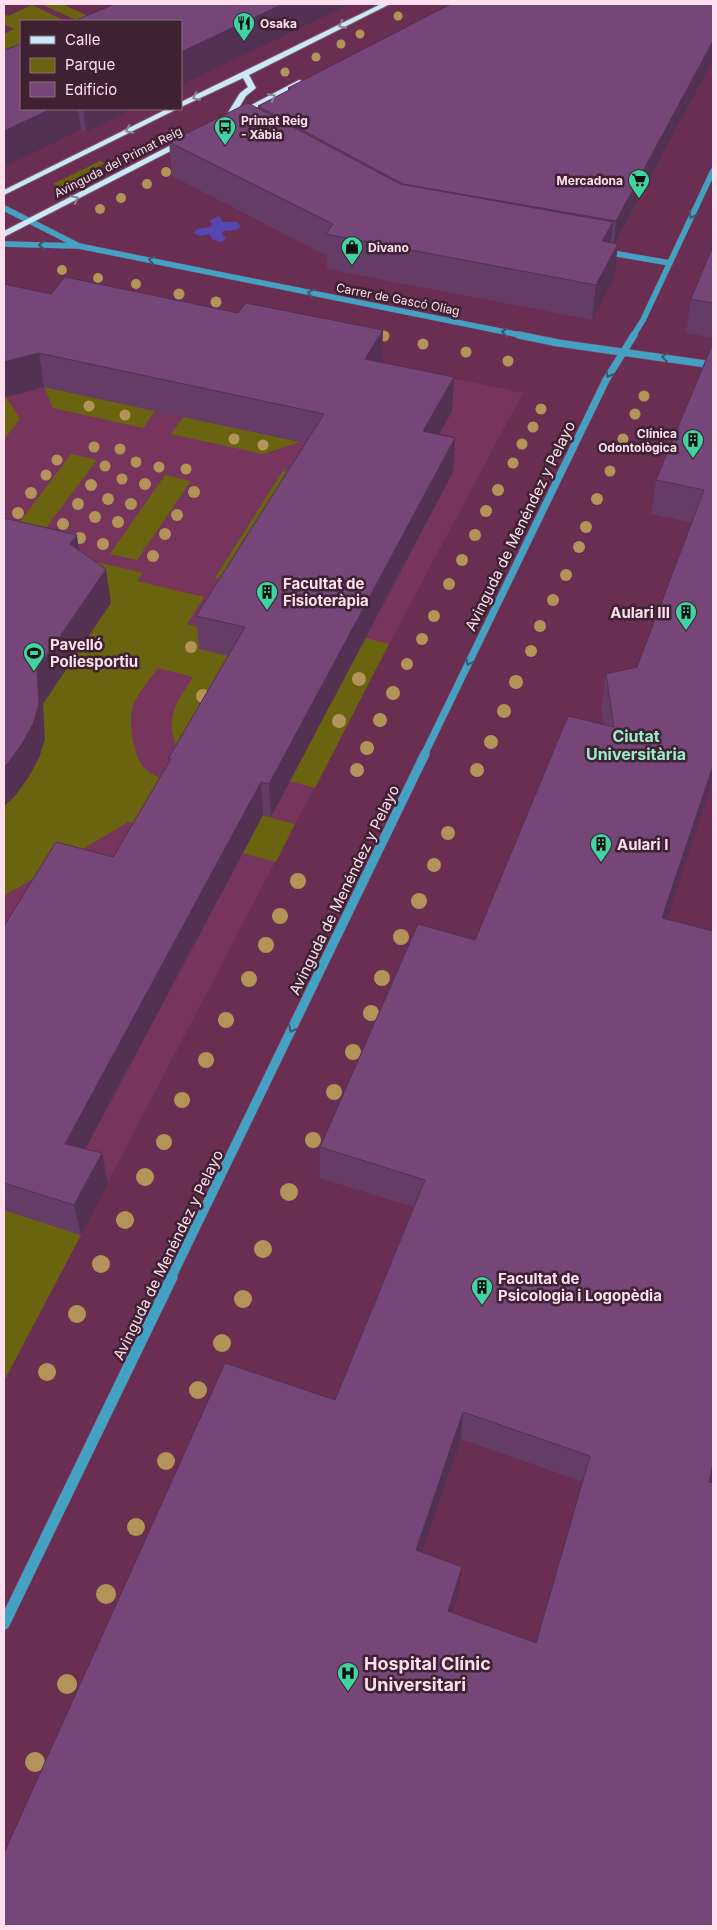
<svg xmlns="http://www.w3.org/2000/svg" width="717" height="1930" viewBox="0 0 717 1930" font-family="Inter,sans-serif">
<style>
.built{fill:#77345c}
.green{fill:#6a6411}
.water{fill:#5745b2}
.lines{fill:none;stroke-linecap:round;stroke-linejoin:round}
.minor-far3-casing{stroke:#844e6d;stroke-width:6}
.minor-far2-casing{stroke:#844e6d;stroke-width:8}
.minor-far1-casing{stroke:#844e6d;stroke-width:10}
.minor-casing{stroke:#844e6d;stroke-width:12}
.major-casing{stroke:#844e6d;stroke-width:2}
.minor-far3{stroke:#43a2c4;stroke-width:5.5}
.minor-far2{stroke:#43a2c4;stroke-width:7}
.minor-far1{stroke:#43a2c4;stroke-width:9}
.minor{stroke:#43a2c4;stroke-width:11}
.major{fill:#c9e9f6;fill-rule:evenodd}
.tree{fill:#b39458}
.wall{fill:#653c66;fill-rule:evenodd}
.shaded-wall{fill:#523153}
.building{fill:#754677;stroke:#523153;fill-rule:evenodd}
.oneway{stroke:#848694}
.oneway2{stroke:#40556c}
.labels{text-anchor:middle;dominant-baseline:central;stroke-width:5;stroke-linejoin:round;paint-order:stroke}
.far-poi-label{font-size:12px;font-weight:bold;fill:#fddfee;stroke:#3e2232;text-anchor:start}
.far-street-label{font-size:12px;fill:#fddfee;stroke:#3e2232}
.street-label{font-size:15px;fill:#fddfee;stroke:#3e2232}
.poi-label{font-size:15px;font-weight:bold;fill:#fddfee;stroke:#3e2232;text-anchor:start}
.neighbourhood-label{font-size:16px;font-weight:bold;fill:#97efca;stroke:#3e2232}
.near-poi-label{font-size:18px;font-weight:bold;fill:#fddfee;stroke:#3e2232;text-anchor:start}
</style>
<rect width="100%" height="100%" fill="#692e51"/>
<path class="built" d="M 4,285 L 523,393 L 389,644 L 4,1381 Z"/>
<path class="green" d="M 41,4 L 62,4 L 99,21 L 78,21 Z
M 32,5 L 65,21 L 21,21 L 21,57 L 4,49 L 4,34 L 14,29 L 4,24 L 4,14 L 8,16 Z
M 100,161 L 105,163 L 62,188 L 53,184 Z
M 44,387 L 155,411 L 143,428 L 53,408 Z
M 6,397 L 20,419 L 4,439 L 4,399 Z
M 183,417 L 300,442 L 263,454 L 171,434 Z
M 71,454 L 97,460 L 39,537 L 13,531 Z
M 315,463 L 239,583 L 215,578 L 282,472 Z
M 165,475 L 191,481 L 137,560 L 110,554 Z
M 4,540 L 143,573 L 137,581 L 204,597 L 187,624 L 211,631 L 247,661 L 176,746 C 165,715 177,703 193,677 L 158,668 C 150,679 140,691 134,703 C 127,717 133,758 145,769 C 155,777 164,780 176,784 L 172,792 L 295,824 L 276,862 L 128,822 L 4,896 Z
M 366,638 L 389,644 L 315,788 L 289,781 Z
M 4,1210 L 81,1235 L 4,1381 Z"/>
<path class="water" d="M 219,216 L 223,222 L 237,222 L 241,227 L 236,230 L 223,231 L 222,234 L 226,238 L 221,242 L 213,240 L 209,234 L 200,236 L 193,233 L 197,229 L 210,227 L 213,224 L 209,221 Z"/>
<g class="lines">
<g class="minor-far3-casing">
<path id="minor-far3" d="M 4,208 L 77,245
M 4,244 L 79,246 L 525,336
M 606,252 L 670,263
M 633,336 L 643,320 L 713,171"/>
</g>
<g class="minor-far2-casing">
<path id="minor-far2" d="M 519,335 L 558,343 L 713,365
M 424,755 L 606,380 L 634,335"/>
</g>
<g class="minor-far1-casing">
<path id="minor-far1" d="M 171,1278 L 425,754"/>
</g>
<g class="minor-casing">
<path id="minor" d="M 4,1624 L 172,1277"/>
</g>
<g class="major-casing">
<path id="major" d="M 381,4 L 390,4 L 249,75 L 256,88 L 246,96 L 231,121 L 224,119 L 240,93 L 248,87 L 243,78 L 181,107 L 181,102 Z
M 299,80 L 306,82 L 243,115 L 236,113 Z
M 167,109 L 177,109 L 4,195 L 4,190 Z
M 181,140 L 188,142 L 4,237 L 4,231 Z"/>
</g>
<use href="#minor-far3" class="minor-far3"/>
<use href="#minor-far2" class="minor-far2"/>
<use href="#minor-far1" class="minor-far1"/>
<use href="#minor" class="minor"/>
<use href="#major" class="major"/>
</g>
<g class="tree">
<circle cx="398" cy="16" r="4.5"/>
<circle cx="360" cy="34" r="4.5"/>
<circle cx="341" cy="44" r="4.5"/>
<circle cx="316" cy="57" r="4.5"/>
<circle cx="285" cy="72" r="4.5"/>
<circle cx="166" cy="172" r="5"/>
<circle cx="147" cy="184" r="5"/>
<circle cx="121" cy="198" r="5"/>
<circle cx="100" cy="209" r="5"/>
<circle cx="62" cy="270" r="5"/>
<circle cx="98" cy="278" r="5"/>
<circle cx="136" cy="284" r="5"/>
<circle cx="179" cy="294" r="5.5"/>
<circle cx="216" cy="302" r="5.5"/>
<circle cx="384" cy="336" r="5.5"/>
<circle cx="423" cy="344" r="5.5"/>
<circle cx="466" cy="352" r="5.5"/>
<circle cx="508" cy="361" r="5.5"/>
<circle cx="644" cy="396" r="5.5"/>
<circle cx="89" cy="406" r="5.5"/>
<circle cx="541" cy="409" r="5.5"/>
<circle cx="635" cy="414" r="5.5"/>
<circle cx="125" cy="415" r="5.5"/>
<circle cx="533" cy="427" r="5.5"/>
<circle cx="234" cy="439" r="5.5"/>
<circle cx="623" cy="439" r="5.5"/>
<circle cx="522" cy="444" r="5.5"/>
<circle cx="263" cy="445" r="5.5"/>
<circle cx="94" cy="447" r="5.5"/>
<circle cx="120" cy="449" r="5.5"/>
<circle cx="57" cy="460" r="5.5"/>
<circle cx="136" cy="462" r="5.5"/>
<circle cx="513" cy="463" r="5.5"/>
<circle cx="105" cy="466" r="5.5"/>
<circle cx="159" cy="467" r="5.5"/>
<circle cx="186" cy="469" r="5.5"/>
<circle cx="610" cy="471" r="5.5"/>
<circle cx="46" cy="475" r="5.5"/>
<circle cx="122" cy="479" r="5.5"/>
<circle cx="145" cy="484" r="6"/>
<circle cx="91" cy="485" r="6"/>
<circle cx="498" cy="490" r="6"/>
<circle cx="194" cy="492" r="6"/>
<circle cx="31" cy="493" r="6"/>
<circle cx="108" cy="499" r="6"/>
<circle cx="597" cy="499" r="6"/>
<circle cx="78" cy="504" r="6"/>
<circle cx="131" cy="504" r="6"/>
<circle cx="486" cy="511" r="6"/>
<circle cx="18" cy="513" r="6"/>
<circle cx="177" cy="515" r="6"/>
<circle cx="95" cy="517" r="6"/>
<circle cx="118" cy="522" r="6"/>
<circle cx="63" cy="524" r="6"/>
<circle cx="586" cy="527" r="6"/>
<circle cx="165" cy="534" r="6"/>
<circle cx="475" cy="535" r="6"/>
<circle cx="80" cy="538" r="6"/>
<circle cx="103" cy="544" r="6"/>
<circle cx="579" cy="547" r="6"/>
<circle cx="153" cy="556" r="6"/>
<circle cx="462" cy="560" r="6"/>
<circle cx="566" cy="575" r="6"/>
<circle cx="449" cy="584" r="6"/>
<circle cx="553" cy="600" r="6"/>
<circle cx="434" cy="616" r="6"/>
<circle cx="540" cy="626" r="6"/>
<circle cx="422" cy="639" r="6"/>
<circle cx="191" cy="647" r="6"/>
<circle cx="531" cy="651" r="6"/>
<circle cx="407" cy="664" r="6"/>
<circle cx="359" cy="679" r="7"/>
<circle cx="516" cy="682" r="7"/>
<circle cx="393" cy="693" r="7"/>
<circle cx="203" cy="696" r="7"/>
<circle cx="504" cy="711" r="7"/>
<circle cx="380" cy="720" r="7"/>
<circle cx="339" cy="721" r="7"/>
<circle cx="491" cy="742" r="7"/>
<circle cx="367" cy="748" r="7"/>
<circle cx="357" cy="770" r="7"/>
<circle cx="477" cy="770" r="7"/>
<circle cx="448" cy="833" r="7"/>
<circle cx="434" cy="865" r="7"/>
<circle cx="298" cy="881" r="8"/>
<circle cx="419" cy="901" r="8"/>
<circle cx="280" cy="916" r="8"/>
<circle cx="401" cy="937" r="8"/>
<circle cx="266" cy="945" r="8"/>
<circle cx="382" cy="978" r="8"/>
<circle cx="249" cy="979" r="8"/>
<circle cx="371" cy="1013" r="8"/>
<circle cx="226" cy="1020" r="8"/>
<circle cx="353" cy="1052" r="8"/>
<circle cx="206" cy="1060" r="8"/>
<circle cx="334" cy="1092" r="8"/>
<circle cx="182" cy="1100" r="8"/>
<circle cx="313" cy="1140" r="8"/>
<circle cx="164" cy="1142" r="8"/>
<circle cx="145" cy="1177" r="9"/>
<circle cx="289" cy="1192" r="9"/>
<circle cx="125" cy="1220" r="9"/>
<circle cx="263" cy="1249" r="9"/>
<circle cx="101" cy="1264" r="9"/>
<circle cx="243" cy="1299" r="9"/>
<circle cx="77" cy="1314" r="9"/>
<circle cx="222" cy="1343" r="9"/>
<circle cx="47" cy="1372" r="9"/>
<circle cx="198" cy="1390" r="9"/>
<circle cx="166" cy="1461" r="9"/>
<circle cx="136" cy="1527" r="9"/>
<circle cx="106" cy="1594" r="10"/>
<circle cx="67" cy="1684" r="10"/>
<circle cx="35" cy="1762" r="10"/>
</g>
<path class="wall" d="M 713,4 L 713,60 L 616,244 L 614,279 L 592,320 L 327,269 L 327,256 L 172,176 L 169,142 L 258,109 L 258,106 L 288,91 L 288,88 Z
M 21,109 L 133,109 L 86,132 L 81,129 Z
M 713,246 L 713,338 L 686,333 L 691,299 Z
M 4,284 L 382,363 L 452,411 L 439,435 L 455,438 L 453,472 L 271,817 L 263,815 L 85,1149 L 108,1184 L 81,1235 L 4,1210 L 4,926 L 113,857 L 168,764 L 168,759 L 228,656 L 199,649 L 196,616 L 305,443 L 44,387 L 6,397 Z
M 713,343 L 713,779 L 666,919 L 709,1482 L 713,1926 L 4,1926 L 335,1400 L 413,1207 L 320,1178 L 320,1147 L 475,940 L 604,725 L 601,708 L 606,674 L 637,667 L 692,523 L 651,514 L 656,480 ZM 461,1439 L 583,1482 L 536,1643 L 452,1613 L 459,1592 L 422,1553 Z"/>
<path class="shaded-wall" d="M 283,4 L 350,4 L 181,85 L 181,52 Z
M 713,41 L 713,60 L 613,248 L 616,221 Z
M 51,109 L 78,109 L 81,129 L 4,167 L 4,131 Z
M 83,109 L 133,109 L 86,132 Z
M 613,222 L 609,257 L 602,241 Z
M 618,244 L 614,279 L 592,320 L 596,285 Z
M 383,330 L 382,363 L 365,359 Z
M 39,353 L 44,387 L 6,397 L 4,399 L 4,362 Z
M 454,377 L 452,411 L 422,465 L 423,431 Z
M 455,438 L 453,472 L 271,817 L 269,784 Z
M 77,535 L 81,568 L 70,544 Z
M 106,569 L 111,603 L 43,704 L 45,739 L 39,758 L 28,778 L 15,796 L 4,806 L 4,767 L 37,670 Z
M 713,766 L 713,779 L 656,951 L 662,918 Z
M 261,782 L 263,815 L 72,1174 L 65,1144 Z
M 102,1153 L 108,1184 L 81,1235 L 74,1205 Z
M 463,1412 L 461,1439 L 414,1576 L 416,1550 Z
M 462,1567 L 459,1592 L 445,1635 L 448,1611 Z"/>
<path class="building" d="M 115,4 L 283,4 L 181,52 L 181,21 L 74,21 Z
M 451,4 L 713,4 L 713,41 L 616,221 L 403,184 L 258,106 L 291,89 L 288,88 Z
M 21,44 L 21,109 L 51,109 L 4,131 L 4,50 Z
M 248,103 L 400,184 L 613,222 L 602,241 L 618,244 L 596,285 L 326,234 L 333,224 L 169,142 Z
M 713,246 L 713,303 L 691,299 L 707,260 Z
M 65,277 L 238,313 L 246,303 L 383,330 L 365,359 L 454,377 L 423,431 L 455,438 L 269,784 L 261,782 L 65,1144 L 102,1153 L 74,1205 L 4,1183 L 4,926 L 56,842 L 113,857 L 171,759 L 168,759 L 245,627 L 196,616 L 324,414 L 39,353 L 4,362 L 4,284 L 51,294 Z
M 713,343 L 713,766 L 662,918 L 713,931 L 713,1464 L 709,1482 L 713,1483 L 713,1926 L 4,1926 L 4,1853 L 225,1363 L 335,1400 L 425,1180 L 320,1147 L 418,924 L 475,940 L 568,716 L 614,727 L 606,674 L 637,667 L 704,490 L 656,480 ZM 463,1412 L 590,1456 L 536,1643 L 448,1611 L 462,1567 L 416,1550 Z
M 4,518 L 77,535 L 70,544 L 106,569 L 37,670 L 39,705 L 33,724 L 22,744 L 8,763 L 4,767 Z"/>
<defs><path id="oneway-chevron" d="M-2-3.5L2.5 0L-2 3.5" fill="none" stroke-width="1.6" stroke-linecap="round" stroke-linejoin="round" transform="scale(1.25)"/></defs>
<g class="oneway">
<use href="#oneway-chevron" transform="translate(342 25) rotate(154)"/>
<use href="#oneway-chevron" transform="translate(196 97) rotate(154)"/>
<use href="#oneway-chevron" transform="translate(272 97) rotate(-27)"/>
<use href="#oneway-chevron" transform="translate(129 130) rotate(154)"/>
<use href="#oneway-chevron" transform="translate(75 199) rotate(-28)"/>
</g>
<g class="oneway2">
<use href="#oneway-chevron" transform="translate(692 215) rotate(115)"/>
<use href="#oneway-chevron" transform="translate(42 245) rotate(-178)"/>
<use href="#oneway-chevron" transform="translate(152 260) rotate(-169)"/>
<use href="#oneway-chevron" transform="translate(311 293) rotate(-169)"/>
<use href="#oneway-chevron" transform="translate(505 332) rotate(-169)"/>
<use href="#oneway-chevron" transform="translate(665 357) rotate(-173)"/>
<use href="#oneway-chevron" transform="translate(609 374) rotate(120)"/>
<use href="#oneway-chevron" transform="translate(469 662) rotate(116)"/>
<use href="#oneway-chevron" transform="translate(292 1029) rotate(116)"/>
</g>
<defs>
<g id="restaurant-pin" transform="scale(1.125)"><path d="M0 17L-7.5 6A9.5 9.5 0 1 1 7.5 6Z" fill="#40d4a1" stroke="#3e2232"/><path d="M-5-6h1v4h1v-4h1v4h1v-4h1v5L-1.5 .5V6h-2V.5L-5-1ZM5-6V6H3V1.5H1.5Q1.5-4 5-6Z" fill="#111"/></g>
<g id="bus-pin" transform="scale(1.125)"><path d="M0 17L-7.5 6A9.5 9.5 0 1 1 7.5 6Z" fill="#40d4a1" stroke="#3e2232"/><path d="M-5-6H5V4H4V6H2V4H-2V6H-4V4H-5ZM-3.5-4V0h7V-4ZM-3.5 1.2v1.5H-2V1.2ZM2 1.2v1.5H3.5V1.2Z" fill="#111"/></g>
<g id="supermarket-pin" transform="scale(1.125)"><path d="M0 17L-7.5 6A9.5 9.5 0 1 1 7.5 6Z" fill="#40d4a1" stroke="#3e2232"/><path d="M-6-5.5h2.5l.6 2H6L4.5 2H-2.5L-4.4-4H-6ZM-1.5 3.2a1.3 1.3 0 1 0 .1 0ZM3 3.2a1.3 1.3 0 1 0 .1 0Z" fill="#111"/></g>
<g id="shop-pin" transform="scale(1.125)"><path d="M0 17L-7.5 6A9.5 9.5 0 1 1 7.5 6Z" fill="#40d4a1" stroke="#3e2232"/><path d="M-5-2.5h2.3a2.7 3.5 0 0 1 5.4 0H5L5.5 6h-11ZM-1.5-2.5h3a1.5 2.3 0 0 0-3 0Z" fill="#111"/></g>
<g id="building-pin" transform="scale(1.125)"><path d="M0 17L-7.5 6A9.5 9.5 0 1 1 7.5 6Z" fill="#40d4a1" stroke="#3e2232"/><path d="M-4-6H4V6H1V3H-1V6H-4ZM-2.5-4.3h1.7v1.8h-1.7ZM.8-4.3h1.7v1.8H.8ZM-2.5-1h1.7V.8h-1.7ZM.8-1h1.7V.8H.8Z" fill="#111"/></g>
<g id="stadium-pin" transform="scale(1.125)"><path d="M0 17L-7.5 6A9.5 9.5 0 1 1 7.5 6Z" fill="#40d4a1" stroke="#3e2232"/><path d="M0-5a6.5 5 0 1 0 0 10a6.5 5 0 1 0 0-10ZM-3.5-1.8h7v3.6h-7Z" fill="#111"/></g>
<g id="hospital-pin" transform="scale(1.125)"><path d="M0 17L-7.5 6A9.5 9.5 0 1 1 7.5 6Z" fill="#40d4a1" stroke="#3e2232"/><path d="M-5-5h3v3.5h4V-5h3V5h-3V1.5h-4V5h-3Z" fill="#111"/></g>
</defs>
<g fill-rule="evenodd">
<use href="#restaurant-pin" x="244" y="23"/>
<use href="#bus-pin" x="225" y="127"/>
<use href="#supermarket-pin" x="639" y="180"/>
<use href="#shop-pin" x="352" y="247"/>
<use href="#building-pin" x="693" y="440"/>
<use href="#building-pin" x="267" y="592"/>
<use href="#building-pin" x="686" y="612"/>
<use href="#stadium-pin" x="34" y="653"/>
<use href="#building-pin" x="601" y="844"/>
<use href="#building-pin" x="482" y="1287"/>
<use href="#hospital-pin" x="348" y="1673"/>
</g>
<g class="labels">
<g class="far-poi-label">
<text x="260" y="23">Osaka</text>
<text x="241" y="120">Primat Reig<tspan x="241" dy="14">- Xàbia</tspan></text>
<text x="623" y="180" text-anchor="end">Mercadona</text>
<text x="368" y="247">Divano</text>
<text x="677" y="433" text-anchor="end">Clínica<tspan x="677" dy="14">Odontològica</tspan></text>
</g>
<g class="far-street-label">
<text transform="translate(118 162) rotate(-27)">Avinguda del Primat Reig</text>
<text transform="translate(398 299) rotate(11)">Carrer de Gascó Oliag</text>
</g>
<g class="street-label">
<text transform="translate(520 526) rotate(-64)">Avinguda de Menéndez y Pelayo</text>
<text transform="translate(344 890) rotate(-64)">Avinguda de Menéndez y Pelayo</text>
<text transform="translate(168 1255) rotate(-64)">Avinguda de Menéndez y Pelayo</text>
</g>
<g class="poi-label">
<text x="283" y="583">Facultat de<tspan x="283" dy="17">Fisioteràpia</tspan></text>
<text x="670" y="612" text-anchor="end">Aulari III</text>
<text x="50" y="644">Pavelló<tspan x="50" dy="17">Poliesportiu</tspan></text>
<text x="617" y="844">Aulari I</text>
<text x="498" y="1278">Facultat de<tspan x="498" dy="17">Psicologia i Logopèdia</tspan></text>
</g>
<g class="neighbourhood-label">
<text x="636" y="736">Ciutat<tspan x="636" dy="18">Universitària</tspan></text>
</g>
<g class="near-poi-label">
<text x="364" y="1663">Hospital Clínic<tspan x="364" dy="21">Universitari</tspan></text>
</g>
</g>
<rect width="717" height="1930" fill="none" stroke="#fddfee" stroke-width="10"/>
<rect x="20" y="20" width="162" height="90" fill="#3e2232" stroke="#8a6e7d"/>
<rect x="30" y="36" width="25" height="8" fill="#c9e9f6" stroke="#8a6e7d"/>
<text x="65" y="45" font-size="15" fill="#fddfee">Calle</text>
<rect x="30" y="58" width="25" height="15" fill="#6a6411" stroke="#8a6e7d"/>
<text x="65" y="70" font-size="15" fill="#fddfee">Parque</text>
<rect x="30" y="82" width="25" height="15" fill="#754677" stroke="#8a6e7d"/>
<text x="65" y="95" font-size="15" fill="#fddfee">Edificio</text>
</svg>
